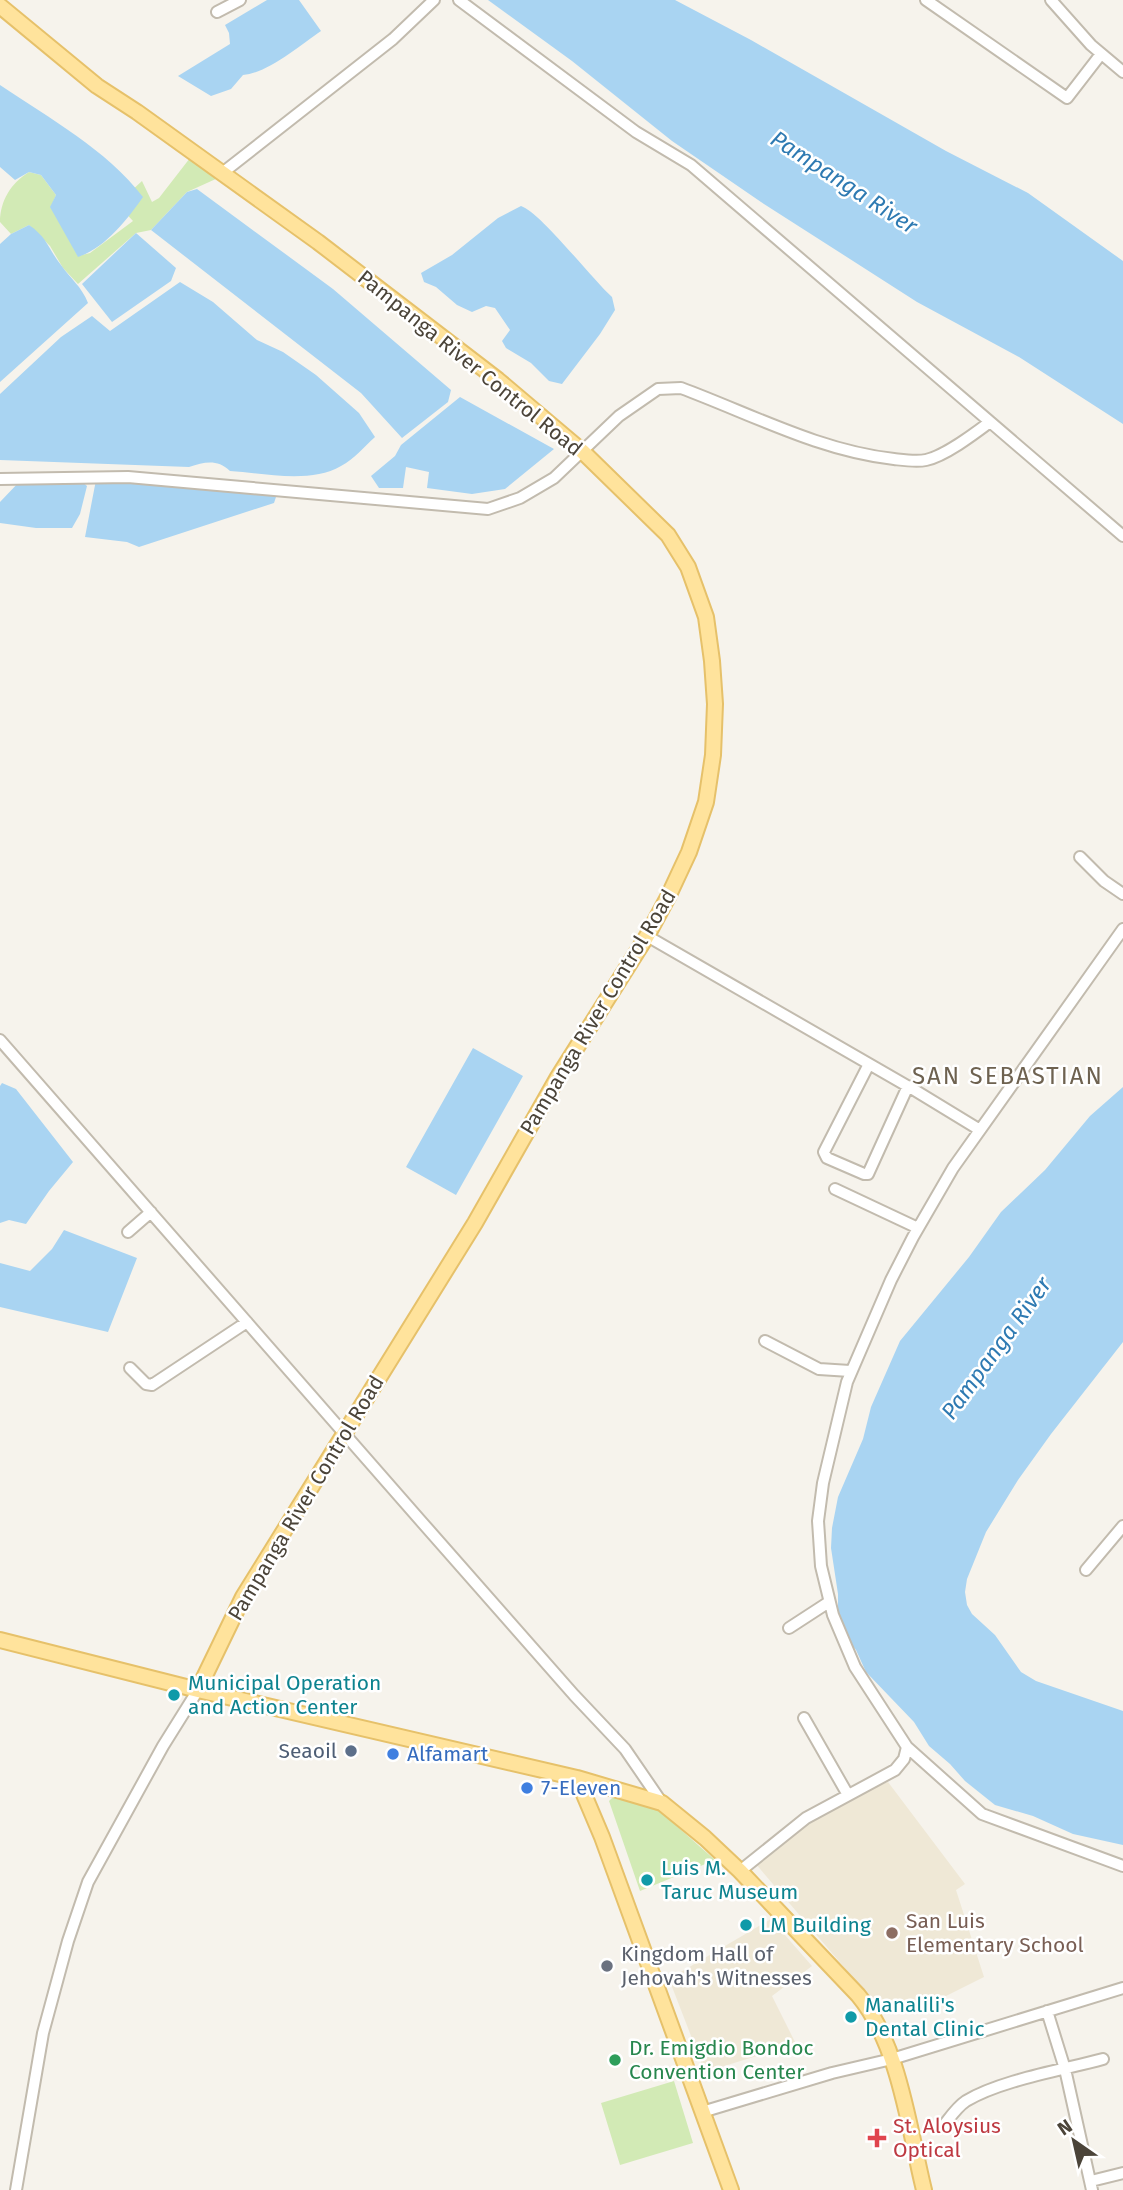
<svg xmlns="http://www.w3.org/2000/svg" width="1123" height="2190" viewBox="0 0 1123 2190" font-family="'Fira Sans',sans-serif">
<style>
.education{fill:#efe8d6}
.green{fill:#d2eab5}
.water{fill:#a9d4f2}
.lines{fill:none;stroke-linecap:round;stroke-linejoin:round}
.minor-casing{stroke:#c2bbae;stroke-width:14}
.major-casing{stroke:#e6c16a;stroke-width:18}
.minor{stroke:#fff;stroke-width:10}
.major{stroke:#ffe39c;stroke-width:14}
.culture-dot{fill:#0f9aa8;stroke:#fff;stroke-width:2.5}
.service-dot{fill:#5c6f8a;stroke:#fff;stroke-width:2.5}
.shop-dot{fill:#3f7fe0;stroke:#fff;stroke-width:2.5}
.education-dot{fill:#8d6e63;stroke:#fff;stroke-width:2.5}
.worship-dot{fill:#6b7280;stroke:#fff;stroke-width:2.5}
.leisure-dot{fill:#2e9e5b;stroke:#fff;stroke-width:2.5}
.health-dot{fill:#e0444e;stroke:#fff;stroke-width:2.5}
.labels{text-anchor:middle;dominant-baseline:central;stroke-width:5;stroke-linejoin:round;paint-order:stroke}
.street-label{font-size:21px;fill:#4b4439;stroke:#fff}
.culture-label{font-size:21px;fill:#0d838f;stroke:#fff;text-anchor:start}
.service-label{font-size:21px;fill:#4e5e75;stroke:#fff;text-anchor:end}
.shop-label{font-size:21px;fill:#366cbe;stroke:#fff;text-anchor:start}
.education-label{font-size:21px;fill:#785e54;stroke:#fff;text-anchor:start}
.worship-label{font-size:21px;fill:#5b616d;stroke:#fff;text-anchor:start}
.leisure-label{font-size:21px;fill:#27864d;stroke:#fff;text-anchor:start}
.health-label{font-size:21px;fill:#be3a42;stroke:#fff;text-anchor:start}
.water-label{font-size:23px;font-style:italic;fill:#2e7ab2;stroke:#fff}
.quarter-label{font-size:24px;letter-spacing:2px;fill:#6e6250;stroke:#fff}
</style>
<rect width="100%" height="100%" fill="#f6f3ec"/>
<path class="education" d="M 888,1782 L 965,1884 L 956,1890 L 984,1977 L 942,1998 L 909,2008 L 904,2006 L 885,2015 L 755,1863 L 815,1818 L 861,1792 Z
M 771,1919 L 812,1966 L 772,1996 L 796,2044 L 705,2072 L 669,1979 Z"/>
<path class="green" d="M 190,158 L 218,178 L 187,192 L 151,230 L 136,233 L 78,284 L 63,268 L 50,246 L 29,225 L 11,234 L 0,222 C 0,201 11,183 29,172 L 41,175 L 56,195 L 51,207 L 78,256 L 90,253 L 133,221 L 117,204 L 142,181 L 152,202 L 159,198 Z
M 614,1796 L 654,1806 L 715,1860 L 640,1891 L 609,1801 Z
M 674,2081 L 693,2143 L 620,2165 L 601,2103 Z"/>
<path class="water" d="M 267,0 L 299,0 L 321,31 C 299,46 268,73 243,75 L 231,89 L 211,96 L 178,76 L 230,44 L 229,33 L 225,25 Z
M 488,0 L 675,0 L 751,40 L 946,151 L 1028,193 L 1123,261 L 1123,424 L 1019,357 L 917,302 L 761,202 L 672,141 L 572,61 Z
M 0,85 C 50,119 106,149 143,197 C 127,220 105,248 78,257 L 50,207 L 56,195 L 41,175 L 29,172 L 15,180 L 0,167 Z
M 197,189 L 333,289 L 451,390 L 448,402 L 402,438 L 361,393 L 151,230 L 187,192 Z
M 521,206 C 540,212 592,279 612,297 L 615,310 L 600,334 L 562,384 L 549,381 L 531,363 L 506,348 L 502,341 L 510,330 L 495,308 L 486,306 L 472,312 L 457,305 L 436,287 L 424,282 L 421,273 L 452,255 L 498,218 Z
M 29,225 C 48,238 48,249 61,265 C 70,278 82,287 88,303 L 0,382 L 0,244 L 11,234 Z
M 136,233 L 176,268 L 171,281 L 112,322 L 82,284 Z
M 180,282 L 213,302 L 257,340 L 283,352 L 316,375 L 359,413 L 375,437 C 364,447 354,459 341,466 C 310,484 264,473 230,471 C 217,459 205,462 189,467 L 0,460 L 0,394 L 61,337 L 92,316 L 110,331 Z
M 460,397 L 554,449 L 505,489 L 472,494 L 427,488 L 429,472 L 406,467 L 403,488 L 379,488 L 371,476 L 395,456 L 401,445 Z
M 21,480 L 81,481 L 87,486 L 80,514 L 72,528 L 36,528 L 0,523 L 0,502 Z
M 96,480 L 271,492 L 276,497 L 274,503 L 139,547 L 127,542 L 85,537 Z
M 473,1048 L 523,1076 L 456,1195 L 406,1167 Z
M 2,1083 L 16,1089 L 73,1162 L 49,1191 L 26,1224 L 9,1220 L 0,1223 L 0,1086 Z
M 1123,1087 L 1123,1342 L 1051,1434 L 1018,1480 L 986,1532 L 967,1579 L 965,1592 L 967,1605 L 972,1614 L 995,1635 L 1021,1672 L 1036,1681 L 1123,1711 L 1123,1845 L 1073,1834 L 1033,1816 L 995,1805 L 965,1781 L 950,1764 L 929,1746 L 914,1722 L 866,1672 L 856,1650 L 842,1632 L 838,1616 L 838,1594 L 831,1548 L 832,1528 L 838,1497 L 863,1439 L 871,1407 L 900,1341 L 969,1257 L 1001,1212 L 1045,1170 L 1090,1116 Z
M 64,1230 L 137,1258 L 108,1332 L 0,1307 L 0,1263 L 30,1271 L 52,1249 Z"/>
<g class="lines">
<g class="minor-casing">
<path id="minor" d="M 459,0 L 636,132 L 691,165 L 1123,536
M 926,0 L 1067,98 L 1101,54
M 1051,0 L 1091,45 L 1123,72
M 217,12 L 240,0
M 221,174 L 393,39 L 434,0
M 0,479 L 128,477 L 488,509 L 520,498 L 554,478 L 619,416 L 658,389 L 681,388 C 751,414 820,451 894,459 C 903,460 916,462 926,460 C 945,456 974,434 990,422
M 1080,857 L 1104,881 L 1123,894
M 1123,929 L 953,1168 L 913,1237 L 891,1280 L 847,1382 L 823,1483 L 818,1521 L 821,1566 L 833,1615 L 855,1667 L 907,1747 L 982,1814 L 1123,1866
M 647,936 L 916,1091 L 980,1130
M 0,1040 L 420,1520 L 574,1695 L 625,1749 L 662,1803
M 869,1064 L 824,1152 L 827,1158 L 864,1174 L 868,1174 L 908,1086
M 835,1189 L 918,1228
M 128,1232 L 151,1212
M 765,1341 L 819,1369 L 850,1371
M 130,1368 L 146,1384 L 152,1385 L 247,1322
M 1086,1570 L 1123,1526
M 789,1628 L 829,1602
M 804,1718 L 848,1795
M 740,1871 L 806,1818 L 895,1770 L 904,1759 L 907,1747
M 1047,2011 L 1065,2069 L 1092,2190
M 702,2112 L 832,2073 L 892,2059 L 1123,1988
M 944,2125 C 951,2116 957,2107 966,2101 C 1001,2080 1063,2070 1103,2059
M 1091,2181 L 1123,2173
M 16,2190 L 43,2033 L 68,1941 L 88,1882 L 163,1746 L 198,1690"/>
</g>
<g class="major-casing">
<path id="major" d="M 0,6 L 97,86 L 137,112 L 318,242 L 498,380 L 582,451 L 668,535 L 688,567 L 706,617 L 712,661 L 715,704 L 713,755 L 706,802 L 689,852 L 668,897 L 647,936 L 558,1077 L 475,1223 L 243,1597 L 198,1690
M 0,1640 L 198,1690 L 577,1778 L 602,1837 L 731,2190
M 577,1778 L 662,1803 L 705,1838 L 740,1871 L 858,1995 C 899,2044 909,2129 924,2190"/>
</g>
<use href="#minor" class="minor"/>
<use href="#major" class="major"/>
</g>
<g class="culture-dot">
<circle cx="174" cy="1695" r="7"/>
<circle cx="647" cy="1880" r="7"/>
<circle cx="746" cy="1925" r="7"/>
<circle cx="851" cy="2017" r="7"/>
</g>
<circle class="service-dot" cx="351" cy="1751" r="7"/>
<g class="shop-dot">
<circle cx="393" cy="1754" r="7"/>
<circle cx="527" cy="1788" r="7"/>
</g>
<circle class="education-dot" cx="892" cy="1933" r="7"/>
<circle class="worship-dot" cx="607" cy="1966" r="7"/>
<circle class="leisure-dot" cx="615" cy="2060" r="7"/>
<path class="health-dot" d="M873.5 2127.5h7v7h7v7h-7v7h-7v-7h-7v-7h7z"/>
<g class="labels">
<g class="street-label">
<text transform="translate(470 363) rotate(39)">Pampanga River Control Road</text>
<text transform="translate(598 1012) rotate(-59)">Pampanga River Control Road</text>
<text transform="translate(306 1498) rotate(-59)">Pampanga River Control Road</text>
</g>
<g class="culture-label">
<text x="188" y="1683">Municipal Operation<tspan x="188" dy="24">and Action Center</tspan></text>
<text x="661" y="1868">Luis M.<tspan x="661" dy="24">Taruc Museum</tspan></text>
<text x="760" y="1925">LM Building</text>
<text x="865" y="2005">Manalili's<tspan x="865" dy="24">Dental Clinic</tspan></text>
</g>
<g class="service-label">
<text x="337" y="1751">Seaoil</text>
</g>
<g class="shop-label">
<text x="407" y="1754">Alfamart</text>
<text x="541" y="1788">7-Eleven</text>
</g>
<g class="education-label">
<text x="906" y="1921">San Luis<tspan x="906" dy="24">Elementary School</tspan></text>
</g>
<g class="worship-label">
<text x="621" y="1954">Kingdom Hall of<tspan x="621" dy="24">Jehovah's Witnesses</tspan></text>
</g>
<g class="leisure-label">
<text x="629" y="2048">Dr. Emigdio Bondoc<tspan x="629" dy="24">Convention Center</tspan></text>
</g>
<g class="health-label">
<text x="893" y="2126">St. Aloysius<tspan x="893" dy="24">Optical</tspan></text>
</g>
<g class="water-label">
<text transform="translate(844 182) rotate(33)">Pampanga River</text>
<text transform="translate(996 1348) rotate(-54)">Pampanga River</text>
</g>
<g class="quarter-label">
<text x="1008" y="1076">SAN SEBASTIAN</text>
</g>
</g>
<g transform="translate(1074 2141) rotate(326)" stroke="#ffffff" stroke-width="5" paint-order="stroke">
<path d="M0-5L12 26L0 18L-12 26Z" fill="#4b4439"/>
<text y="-10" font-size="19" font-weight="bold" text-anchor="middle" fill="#4b4439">N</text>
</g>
</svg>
